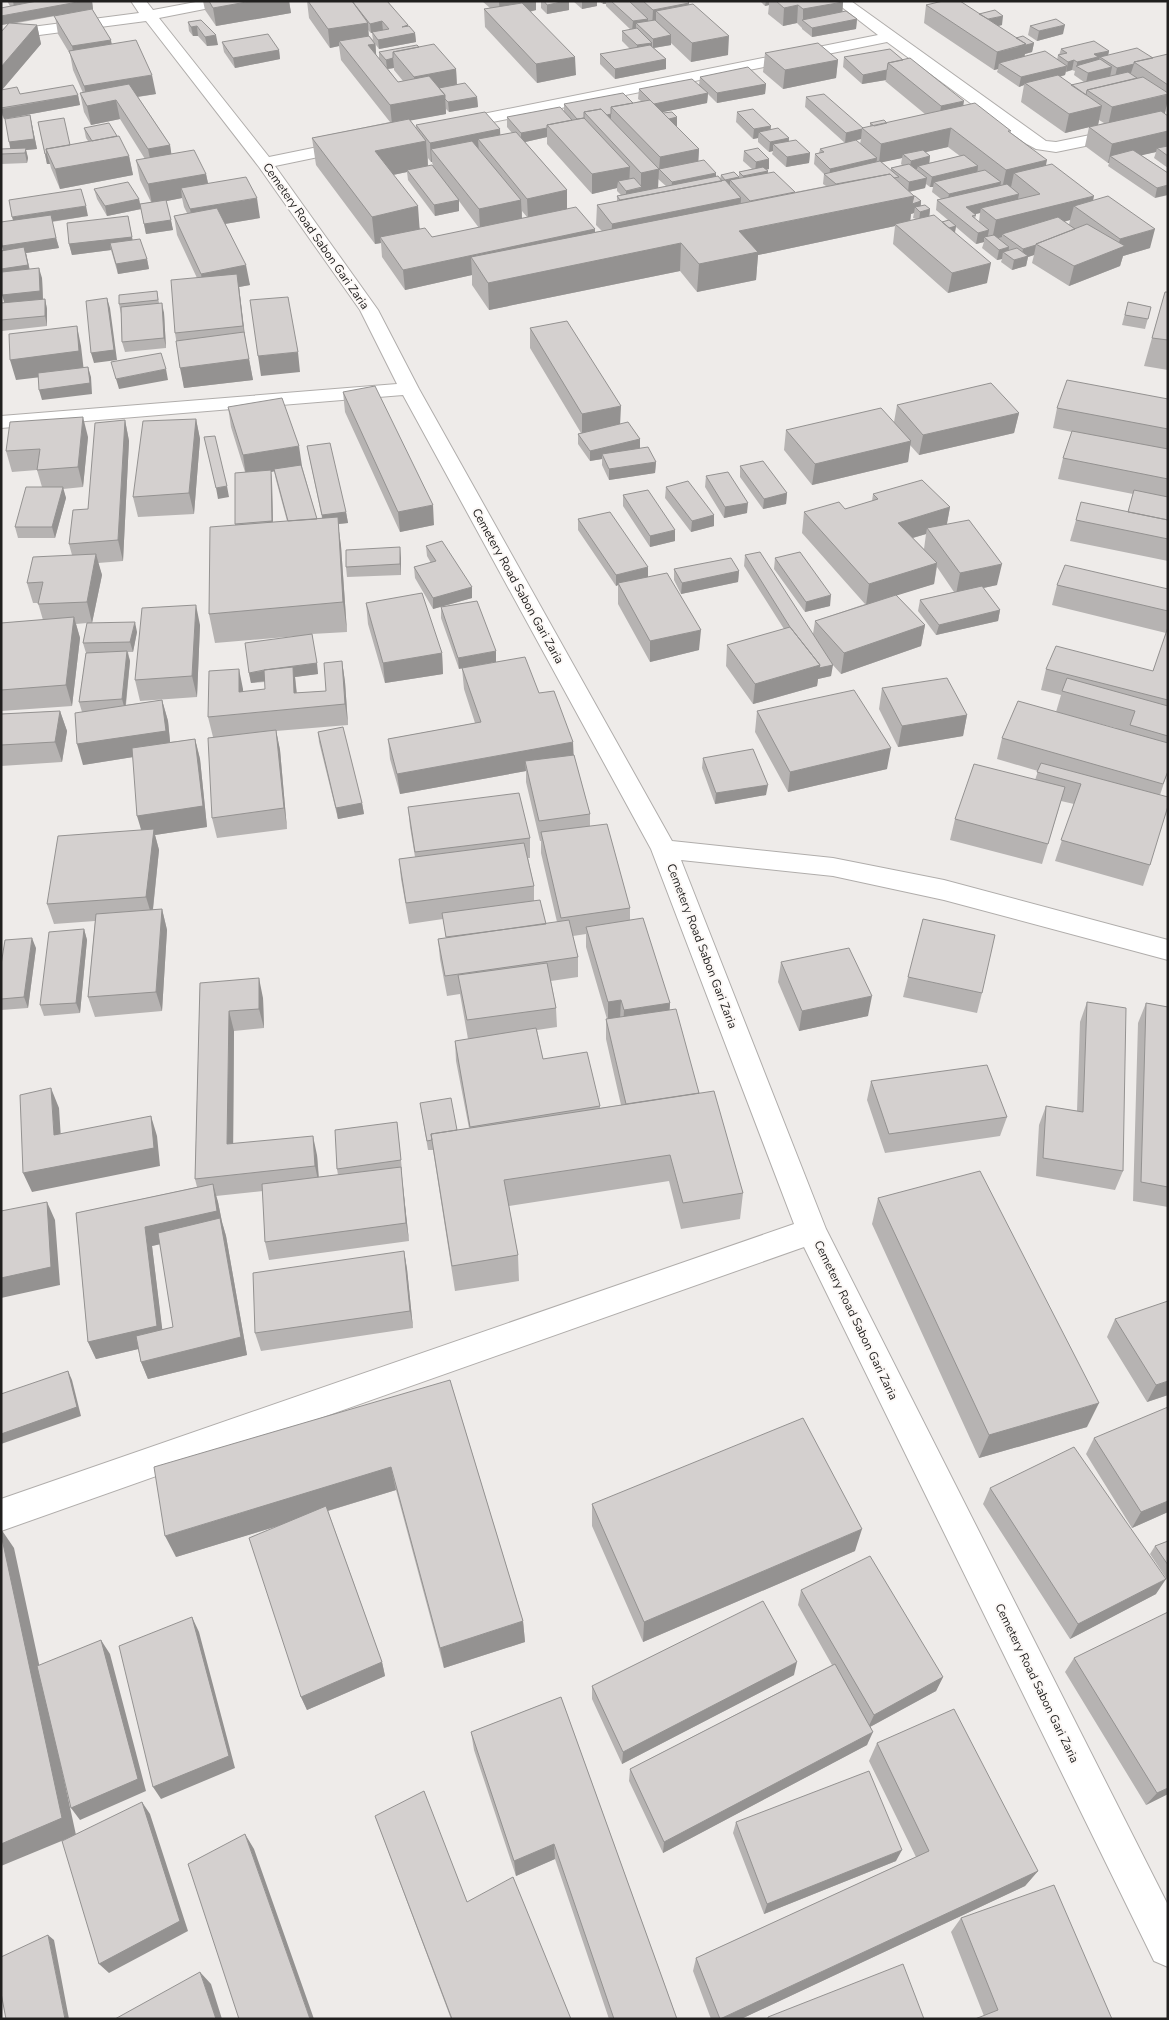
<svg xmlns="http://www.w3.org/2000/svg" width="1169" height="2020" viewBox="0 0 1169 2020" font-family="'Nunito Sans',sans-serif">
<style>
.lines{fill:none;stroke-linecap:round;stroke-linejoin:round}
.minor-casing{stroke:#b0adab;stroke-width:2}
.minor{fill:#fff;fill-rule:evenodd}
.wall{fill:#b6b3b2;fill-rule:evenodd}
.shaded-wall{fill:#949291}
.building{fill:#d4d0cf;stroke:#949291}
.labels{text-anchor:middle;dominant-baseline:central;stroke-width:4;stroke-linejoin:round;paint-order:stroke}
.street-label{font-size:12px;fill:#201f1e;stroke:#fcf8f6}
</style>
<rect width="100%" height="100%" fill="#eeebe9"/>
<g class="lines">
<g class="minor-casing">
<path id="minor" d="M 131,1 L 146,1 L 153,10 L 201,1 L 232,1 L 225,5 L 159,18 L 269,157 L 352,140 L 358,142 L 360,145 L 358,148 L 352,150 L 275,166 L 378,310 L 419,389 L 672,841 L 833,858 L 944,880 L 1168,940 L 1168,960 L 944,900 L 833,876 L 681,860 L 826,1229 L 1168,1905 L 1168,1967 L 1154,1961 L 804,1247 L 1,1531 L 1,1499 L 794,1224 L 651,849 L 403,395 L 1,428 L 1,416 L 397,384 L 360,310 L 259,167 L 146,21 L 1,40 L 1,31 L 139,13 Z
M 834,1 L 851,1 L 1046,141 L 1056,142 L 1168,119 L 1168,129 L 1056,152 L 1036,149 L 1025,143 L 887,42 L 453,130 L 447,128 L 445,125 L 447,122 L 453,120 L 878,35 Z"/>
</g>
<use href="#minor" class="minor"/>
</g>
<path class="wall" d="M 7,1 L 92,1 L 93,9 L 92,9 L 112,44 L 156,94 L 138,97 L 170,145 L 171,154 L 206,174 L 208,183 L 260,218 L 225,224 L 250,285 L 239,287 L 246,343 L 253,380 L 184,388 L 175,333 L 197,278 L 177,235 L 174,216 L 187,213 L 184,207 L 182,198 L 166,201 L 173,230 L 146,234 L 140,204 L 151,202 L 140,180 L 136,160 L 145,159 L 120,119 L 91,125 L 84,112 L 80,93 L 83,93 L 73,70 L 70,54 L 58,34 L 55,16 L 12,24 L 37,25 L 41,44 L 2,90 L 20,94 L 78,95 L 80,105 L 4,119 L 1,113 L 1,32 L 8,24 L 1,25 L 1,8 L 10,6 Z
M 203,1 L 289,1 L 291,13 L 216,26 L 205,10 Z
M 307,1 L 387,1 L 408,26 L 415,33 L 416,42 L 379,49 L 376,45 L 376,55 L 379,59 L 379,52 L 419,47 L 456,69 L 457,84 L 477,97 L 478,107 L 449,112 L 446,109 L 446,114 L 410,120 L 416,128 L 416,125 L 500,129 L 500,135 L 512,133 L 507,127 L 507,117 L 564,112 L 564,104 L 633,103 L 641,101 L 638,99 L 639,89 L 699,85 L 700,77 L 766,84 L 765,94 L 717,103 L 708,94 L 707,103 L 662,112 L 663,113 L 677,117 L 677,127 L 699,149 L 698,161 L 716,177 L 720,179 L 721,175 L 739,177 L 739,178 L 739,172 L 752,169 L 743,161 L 744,151 L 769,169 L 766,170 L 768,171 L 767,173 L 795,192 L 826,186 L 823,184 L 824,174 L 814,164 L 815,154 L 819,153 L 820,149 L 860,144 L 861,139 L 845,143 L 805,107 L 806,97 L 863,128 L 870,127 L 870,123 L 887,123 L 925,114 L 885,81 L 886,80 L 862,84 L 843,67 L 844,57 L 903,60 L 963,106 L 1011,134 L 1045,166 L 1093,201 L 1150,248 L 1123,256 L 1120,266 L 1069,286 L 1032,263 L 1034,255 L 1028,257 L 1026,266 L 1012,270 L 1001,262 L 1002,259 L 997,260 L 982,248 L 984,242 L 976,244 L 956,227 L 955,233 L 987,283 L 948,293 L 893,244 L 895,226 L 758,255 L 756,280 L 697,292 L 680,271 L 489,310 L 472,285 L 472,275 L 405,290 L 382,257 L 381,243 L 375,244 L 316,165 L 312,138 L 390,122 L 341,60 L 339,46 L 330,48 L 309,18 ZM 368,30 L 371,33 L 372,33 L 373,40 L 369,36 ZM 394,68 L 394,70 L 403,81 L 398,82 L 388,69 ZM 547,137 L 547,144 L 592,194 L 617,188 L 617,191 L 621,195 L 617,196 L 617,201 L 597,205 L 596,225 L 602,231 L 595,232 L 567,209 L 567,190 L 525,142 ZM 948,147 L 960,156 L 929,163 L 930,156 L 925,152 ZM 428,158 L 431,162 L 432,162 L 433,166 L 428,166 ZM 902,158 L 901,164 L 902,165 L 891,168 L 891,171 L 881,162 ZM 407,172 L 408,180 L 435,216 L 459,211 L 459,201 L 479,228 L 432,237 L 420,229 L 393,175 ZM 658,179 L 666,186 L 658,188 ZM 926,184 L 930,187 L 933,187 L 932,192 L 941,199 L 937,200 L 936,210 L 948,220 L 942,222 L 929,216 L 930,209 L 921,206 L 921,201 L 914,196 L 909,192 L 925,188 ZM 522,211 L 527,217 L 522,219 ZM 914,213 L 913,218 L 916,219 L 910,221 L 911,214 ZM 980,213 L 979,222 L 975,219 L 976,215 L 975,214 ZM 1070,220 L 1069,225 L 1064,222 Z
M 482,1 L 536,1 L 536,10 L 530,12 L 576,75 L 537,83 L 485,27 L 484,9 L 490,8 Z
M 541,1 L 569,1 L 569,10 L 547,14 L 541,8 Z
M 573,1 L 597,1 L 597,6 L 582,9 Z
M 599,1 L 687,1 L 728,55 L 691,62 L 671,43 L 671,45 L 654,48 L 666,59 L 666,69 L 615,79 L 600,64 L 600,54 L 630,49 L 622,41 L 622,31 L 631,30 L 606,6 L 606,4 L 603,4 Z
M 760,1 L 843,1 L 842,12 L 857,19 L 856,29 L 812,37 L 802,29 L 802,28 L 797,23 L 783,26 L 768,14 L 769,5 L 765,6 Z
M 926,5 L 979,14 L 1002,25 L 998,26 L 1016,38 L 1034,43 L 1032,52 L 1025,54 L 1024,56 L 1057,60 L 1058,55 L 1059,55 L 1061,49 L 1109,51 L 1108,55 L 1153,58 L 1168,54 L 1168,103 L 1167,103 L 1165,113 L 1164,113 L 1168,116 L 1168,168 L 1154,158 L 1156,152 L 1141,155 L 1168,173 L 1155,198 L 1108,166 L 1109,163 L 1108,163 L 1085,146 L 1089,127 L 1065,133 L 1021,102 L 1024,85 L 1019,87 L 997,72 L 998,69 L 994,70 L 924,23 ZM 1072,70 L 1075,71 L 1074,75 L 1084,82 L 1071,85 L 1060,77 L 1065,75 L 1066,71 ZM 1099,120 L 1104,123 L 1098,125 Z
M 201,20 L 218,45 L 207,46 L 198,36 L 193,36 L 189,31 L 188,22 Z
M 1030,26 L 1063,34 L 1037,41 L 1028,35 Z
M 222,42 L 279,50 L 280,59 L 235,68 L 224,52 Z
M 765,53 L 838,60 L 836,78 L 783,89 L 763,72 Z
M 737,112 L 789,138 L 789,141 L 810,153 L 809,163 L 786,167 L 772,154 L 773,151 L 769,152 L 758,142 L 758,138 L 753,139 L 736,122 Z
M 30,115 L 37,149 L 26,150 L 28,158 L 27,163 L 1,164 L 1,149 L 10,148 Z
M 38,122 L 70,145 L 88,141 L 86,138 L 84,128 L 129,156 L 133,175 L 60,189 L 51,168 L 50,164 L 47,164 Z
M 94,189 L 139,199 L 141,209 L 107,216 L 97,199 Z
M 88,216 L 52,222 L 59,248 L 26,253 L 29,269 L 42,278 L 43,299 L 45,299 L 47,309 L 47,326 L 2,331 L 1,326 L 1,303 L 4,303 L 3,251 L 1,222 Z
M 132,240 L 147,259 L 149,269 L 118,274 L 111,250 L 72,255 L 69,244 Z
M 157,291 L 159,303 L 164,313 L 166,348 L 125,352 L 122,342 L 121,314 L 119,304 Z
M 1165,292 L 1168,292 L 1168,370 L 1144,366 Z
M 1128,302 L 1151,307 L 1145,329 L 1122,325 Z
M 530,328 L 620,424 L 640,439 L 640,449 L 656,462 L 655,473 L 609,480 L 602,465 L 602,459 L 590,461 L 578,444 L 578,434 L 581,433 L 530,348 Z
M 343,392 L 434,525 L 400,532 L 345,412 Z
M 1168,399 L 1168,561 L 1070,541 L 1076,520 L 1128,512 L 1133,494 L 1058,479 L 1063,458 L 1072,432 L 1053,428 L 1057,408 Z
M 897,405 L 1019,413 L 1014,433 L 919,455 L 910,445 L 908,462 L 812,485 L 784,450 L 786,430 L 894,422 Z
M 228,407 L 302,466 L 317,519 L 322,518 L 307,446 L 346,512 L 348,523 L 338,524 L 341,546 L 347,632 L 312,634 L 318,674 L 295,677 L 297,693 L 326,691 L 342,661 L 345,682 L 348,725 L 276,731 L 280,750 L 287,829 L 217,838 L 212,818 L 213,737 L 208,717 L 243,689 L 243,692 L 265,689 L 265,682 L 251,683 L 249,673 L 310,635 L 215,643 L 209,614 L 235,525 L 235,473 L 245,472 L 231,427 ZM 274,471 L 276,480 L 287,521 L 273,522 L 272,481 L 271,472 Z
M 196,419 L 200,439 L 194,514 L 138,517 L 133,497 Z
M 125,420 L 129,441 L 123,561 L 98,563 L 102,575 L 92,623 L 137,632 L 133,652 L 128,652 L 130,661 L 126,705 L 162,700 L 168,721 L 170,742 L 195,739 L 200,759 L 207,827 L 155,835 L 159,850 L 153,910 L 162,909 L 167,930 L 162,1011 L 95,1017 L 88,997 L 95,921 L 54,924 L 47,904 L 141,830 L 133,757 L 83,765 L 82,712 L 79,702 L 86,653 L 83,643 L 87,623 L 76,624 L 80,638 L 72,706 L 1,711 L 1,623 L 43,620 L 38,603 L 33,603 L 27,583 L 72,555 L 69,544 L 88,509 Z
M 88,437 L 83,487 L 63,489 L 66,498 L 55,538 L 18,538 L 15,527 L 42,487 L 37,470 L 12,472 L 6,451 Z
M 740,466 L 787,493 L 786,504 L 763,509 L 740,477 Z
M 706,476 L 747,513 L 724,518 L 705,487 Z
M 666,487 L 714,515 L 714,526 L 691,532 L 665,498 Z
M 873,494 L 950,507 L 947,524 L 997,585 L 983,588 L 1000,610 L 998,621 L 936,635 L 918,611 L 920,600 L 954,592 L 937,567 L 934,584 L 896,595 L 925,625 L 921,646 L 841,674 L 832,664 L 831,676 L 818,679 L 817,686 L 753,704 L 726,666 L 727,645 L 784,629 L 744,566 L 745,555 L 813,634 L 815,621 L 865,604 L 802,533 L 804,512 L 845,509 L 872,501 ZM 926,534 L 924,549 L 913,538 Z
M 623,495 L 675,541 L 650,547 L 623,506 Z
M 578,519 L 699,650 L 650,662 L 618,604 L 618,585 L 616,586 L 578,530 Z
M 426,546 L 472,598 L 433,609 L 415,578 L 414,567 L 431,563 L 427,556 Z
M 401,558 L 401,575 L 347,577 L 346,567 Z
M 775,558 L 830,606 L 805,612 L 774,569 Z
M 674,569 L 739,571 L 738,582 L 681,594 L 674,580 Z
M 1057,585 L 1168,589 L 1168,771 L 1160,795 L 1150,865 L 1143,886 L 1055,861 L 1074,804 L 1061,801 L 1042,864 L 950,840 L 955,819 L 1035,780 L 1038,771 L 997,759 L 1002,738 L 1116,728 L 1056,712 L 1061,695 L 1041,690 L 1046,669 L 1153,671 L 1166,633 L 1052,605 Z
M 477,601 L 459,669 L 441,618 L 441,607 Z
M 366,603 L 442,653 L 443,674 L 385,683 L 368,624 Z
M 200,625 L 197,697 L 140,701 L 135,680 Z
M 462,668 L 539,693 L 574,755 L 590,814 L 590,826 L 630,908 L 630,920 L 670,1003 L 669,1010 L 699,1093 L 743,1193 L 740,1219 L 681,1229 L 669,1181 L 509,1206 L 518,1255 L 519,1281 L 455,1291 L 433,1150 L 428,1150 L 420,1103 L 457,1130 L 469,1128 L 456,1061 L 455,1041 L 468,1039 L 460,994 L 447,996 L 440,959 L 438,939 L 446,938 L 443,919 L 409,924 L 401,879 L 399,859 L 415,857 L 410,827 L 408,807 L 530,838 L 530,858 L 528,858 L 534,886 L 534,901 L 546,924 L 557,922 L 541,853 L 541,841 L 540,841 L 526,782 L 526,771 L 400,794 L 390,759 L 388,739 L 475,723 L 464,689 ZM 586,934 L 586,947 L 607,1019 L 606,1019 L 606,1039 L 621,1105 L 600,1108 L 600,1106 L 543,1059 L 537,1030 L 557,1027 L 556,1008 L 551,981 L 578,977 L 578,957 L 573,936 Z
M 882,688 L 967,715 L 963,736 L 898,747 L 879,709 Z
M 60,711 L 67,731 L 62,762 L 1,766 L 1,714 Z
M 757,711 L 887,769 L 788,792 L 755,732 Z
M 318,732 L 362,803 L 364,814 L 338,819 L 319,742 Z
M 703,758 L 766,795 L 715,804 L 702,768 Z
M 84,929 L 87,940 L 80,1013 L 44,1016 L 40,1005 Z
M 36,948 L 28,1008 L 1,1010 L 1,965 Z
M 781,962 L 868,1016 L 799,1031 L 778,982 Z
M 908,977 L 982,993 L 977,1013 L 903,997 Z
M 200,983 L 263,998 L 264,1028 L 234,1031 L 233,1144 L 317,1155 L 319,1177 L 338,1175 L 337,1169 L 397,1122 L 402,1170 L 401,1170 L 409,1241 L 269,1260 L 265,1242 L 263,1191 L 216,1196 L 218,1202 L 222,1222 L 226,1236 L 247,1355 L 148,1379 L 141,1362 L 138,1349 L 96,1359 L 88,1342 L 76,1213 L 197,1187 L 195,1179 ZM 160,1244 L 173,1327 L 162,1330 L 152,1246 Z
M 1087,1002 L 1123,1171 L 1115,1190 L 1036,1176 L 1039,1125 L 1046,1106 L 1077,1111 L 1080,1022 Z
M 1146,1003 L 1168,1007 L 1168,1207 L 1133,1201 L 1138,1023 Z
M 871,1081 L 1007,1117 L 1000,1136 L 885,1153 L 867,1100 Z
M 878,1198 L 1087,1427 L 979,1458 L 872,1224 Z
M 404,1251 L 407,1269 L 413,1328 L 261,1351 L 255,1333 Z
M 1115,1319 L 1168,1395 L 1147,1402 L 1107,1337 Z
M 450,1380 L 523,1621 L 525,1642 L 444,1668 L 396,1490 L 328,1511 L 382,1662 L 385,1676 L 307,1710 L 301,1697 L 281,1525 L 176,1557 Z
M 1094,1438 L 1168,1512 L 1132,1528 L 1086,1454 Z
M 990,1488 L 1156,1594 L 1070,1639 L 983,1504 Z
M 592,1504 L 855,1551 L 643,1642 L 592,1526 Z
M 1168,1541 L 1168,1581 L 1150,1554 L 1155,1546 Z
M 801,1590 L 943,1677 L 936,1691 L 870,1727 L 867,1745 L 663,1853 L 629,1781 L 630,1769 L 832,1665 L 798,1605 Z
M 1074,1658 L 1168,1794 L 1146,1805 L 1065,1672 Z
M 794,1675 L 622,1764 L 592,1699 L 592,1686 Z
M 561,1697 L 677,2019 L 609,2019 L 555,1859 L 516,1876 L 474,1750 L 471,1732 Z
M 877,1743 L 1038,1871 L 1025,1886 L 741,2019 L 711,2019 L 693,1971 L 696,1958 L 916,1857 L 869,1761 Z
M 375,1816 L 571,2019 L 451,2019 Z
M 736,1822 L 896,1861 L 764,1914 L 733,1833 Z
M 961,1918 L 1112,2019 L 984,2016 L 951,1932 Z"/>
<path class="shaded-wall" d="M 13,1 L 72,1 L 15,13 Z
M 83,1 L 92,1 L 93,9 L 1,25 L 1,16 Z
M 252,1 L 289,1 L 291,13 L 216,26 L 213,8 Z
M 499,1 L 536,1 L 536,10 L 500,18 Z
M 566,1 L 569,1 L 569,10 L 547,14 L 547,5 Z
M 582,1 L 597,1 L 597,6 L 582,9 Z
M 603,1 L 606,1 L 606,4 L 603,4 Z
M 766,1 L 769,1 L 769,5 L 765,6 Z
M 843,2 L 842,20 L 803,20 L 803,9 Z
M 689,3 L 688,22 L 656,11 L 656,28 L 652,28 L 653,10 Z
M 798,5 L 797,23 L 783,26 L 784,8 Z
M 1003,16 L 1002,25 L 986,29 L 988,19 Z
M 648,19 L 648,28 L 636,23 L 636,30 L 632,31 L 633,21 Z
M 857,19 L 856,29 L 812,37 L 812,28 Z
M 382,21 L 383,31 L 371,33 L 370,24 Z
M 368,23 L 369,41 L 339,41 L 339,46 L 330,48 L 328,29 Z
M 37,25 L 41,44 L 1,91 L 1,67 Z
M 408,25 L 409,34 L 415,33 L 416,42 L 379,49 L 378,40 L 402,27 Z
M 1065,25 L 1063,34 L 1037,41 L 1039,31 Z
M 197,26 L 198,36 L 193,36 L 191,27 Z
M 216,35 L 218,45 L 207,46 L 205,37 Z
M 671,35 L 671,45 L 653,48 L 653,39 Z
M 729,36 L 728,55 L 691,62 L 692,43 Z
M 111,40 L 114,58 L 76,65 L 72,46 Z
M 652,43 L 652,52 L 637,55 L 637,45 Z
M 1034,43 L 1032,52 L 1025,54 L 1023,63 L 999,63 L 998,69 L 994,70 L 997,52 Z
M 375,44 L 377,62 L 368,45 Z
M 279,50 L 280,59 L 235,68 L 233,58 Z
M 1109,51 L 1107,60 L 1100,57 L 1098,62 L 1077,66 L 1077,62 L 1094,54 Z
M 575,57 L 576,75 L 537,83 L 536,64 Z
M 393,58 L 394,68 L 387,69 L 386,60 Z
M 666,59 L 666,69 L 615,79 L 615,69 Z
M 838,60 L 836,78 L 783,89 L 785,70 Z
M 1074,60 L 1072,70 L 1066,72 L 1068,62 Z
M 1134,64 L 1131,73 L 1115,77 L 1117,68 Z
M 1067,66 L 1065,75 L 1027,85 L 1025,83 L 1024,85 L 1019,87 L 1021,77 Z
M 1112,67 L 1110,77 L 1086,83 L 1088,73 Z
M 456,69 L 457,88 L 415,96 L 414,77 Z
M 887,70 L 886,80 L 862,84 L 863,75 Z
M 152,75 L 156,94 L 88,104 L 84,86 Z
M 766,84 L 765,94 L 717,103 L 717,93 Z
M 1168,88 L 1168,103 L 1167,103 L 1165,113 L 1108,126 L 1112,107 L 1166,95 Z
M 708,93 L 707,103 L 654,114 L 654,104 Z
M 78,95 L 80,105 L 4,119 L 1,109 Z
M 445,95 L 446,114 L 392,124 L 390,105 Z
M 477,97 L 478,107 L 449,112 L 448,102 Z
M 116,100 L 120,119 L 91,125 L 87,106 Z
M 964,101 L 961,120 L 938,125 L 941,106 Z
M 1102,106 L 1098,125 L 1065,133 L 1069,114 Z
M 611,114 L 611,124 L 590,118 Z
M 30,115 L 37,149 L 26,150 L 28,158 L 27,163 L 25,153 L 11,152 L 9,142 Z
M 677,117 L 677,127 L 668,119 Z
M 771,126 L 770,136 L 759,132 L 758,138 L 753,139 L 754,129 Z
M 547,128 L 547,137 L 521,143 L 521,133 Z
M 951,128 L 948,147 L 905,157 L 903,154 L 902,158 L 879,163 L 881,144 Z
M 500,129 L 501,148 L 478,139 L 479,153 L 431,149 L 432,162 L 431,162 L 430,143 Z
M 862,129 L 861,139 L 845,143 L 846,133 Z
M 1168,131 L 1168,149 L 1157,148 L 1156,152 L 1117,161 L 1110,156 L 1109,163 L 1108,163 L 1112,144 Z
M 789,138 L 788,148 L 773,144 L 773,151 L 769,152 L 770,142 Z
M 426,141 L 428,167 L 407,170 L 407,172 L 378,178 L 375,151 Z
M 170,145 L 173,164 L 152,169 L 148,149 Z
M 699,149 L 698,168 L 659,170 L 660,157 Z
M 810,153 L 809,163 L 786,167 L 787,157 Z
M 45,154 L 47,154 L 50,164 L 47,164 Z
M 129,156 L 133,175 L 60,189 L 55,169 Z
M 930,156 L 929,166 L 918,166 L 917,169 L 909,171 L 911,161 Z
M 877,158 L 876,168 L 829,179 L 830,169 Z
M 769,159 L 769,169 L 755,172 L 756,162 Z
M 1047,160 L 1043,180 L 1014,173 L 1011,187 L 1002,189 L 1006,170 Z
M 978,166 L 977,176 L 934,182 L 933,187 L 930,187 L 932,177 Z
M 630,167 L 629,186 L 618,181 L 617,188 L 592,194 L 592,174 Z
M 659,169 L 658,189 L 626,201 L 626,191 L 641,188 L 641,173 Z
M 768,171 L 767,181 L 742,186 L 743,176 Z
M 716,173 L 716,183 L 671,192 L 672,182 Z
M 206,174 L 210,193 L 181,188 L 182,198 L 152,204 L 148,184 Z
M 739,177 L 738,187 L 730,180 L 730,189 L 725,180 Z
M 927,178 L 925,188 L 908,192 L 909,182 Z
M 1001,182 L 999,192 L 947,204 L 949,194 Z
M 1168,185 L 1168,195 L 1155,198 L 1157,188 Z
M 567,190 L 567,210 L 528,218 L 527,199 Z
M 1019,194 L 1017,204 L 981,208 L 980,213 L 964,217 L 966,207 Z
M 914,196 L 921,201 L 920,211 L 915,207 L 914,213 L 911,214 L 910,223 L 895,224 L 895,226 L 758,255 L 756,280 L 697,292 L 699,264 L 739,231 Z
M 1094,196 L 1090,215 L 1074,206 L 1070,220 L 1005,236 L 1002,234 L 1002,237 L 992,240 L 996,220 Z
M 257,198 L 260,218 L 194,229 L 190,209 Z
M 741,198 L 740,217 L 611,243 L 612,224 Z
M 139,199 L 141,209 L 107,216 L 105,206 Z
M 459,200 L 459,211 L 435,216 L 434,205 Z
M 521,200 L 522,220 L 480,228 L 479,209 Z
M 86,206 L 88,216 L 15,227 L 12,217 Z
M 418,206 L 420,234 L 380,237 L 381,243 L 375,244 L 372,217 Z
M 930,209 L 929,220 L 919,222 L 920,212 Z
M 128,216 L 134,247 L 110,243 L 111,250 L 72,255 L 69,244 Z
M 171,220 L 173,230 L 146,234 L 144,224 Z
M 956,226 L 954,236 L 946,228 Z
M 595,229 L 595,248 L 471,257 L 472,275 L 405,290 L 403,270 Z
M 1155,229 L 1150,248 L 1123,256 L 1120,266 L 1069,286 L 1074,266 L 1117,249 L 1120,239 Z
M 989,230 L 987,240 L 984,237 L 984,242 L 976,244 L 978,233 Z
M 56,238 L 59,248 L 26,253 L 31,275 L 1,280 L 1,269 L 5,256 L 2,246 Z
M 681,243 L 680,271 L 489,310 L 488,283 Z
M 1036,245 L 1034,255 L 1028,257 L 1026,266 L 1012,270 L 1014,260 L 1021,258 L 1023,249 Z
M 1009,247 L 1008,256 L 1003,252 L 1002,259 L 997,260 L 999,250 Z
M 147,259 L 149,269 L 118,274 L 116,264 Z
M 991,263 L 987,283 L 948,293 L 952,273 Z
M 246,265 L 250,285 L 239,287 L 246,346 L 243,326 L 204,294 L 201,274 Z
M 39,268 L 42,278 L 43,301 L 5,305 L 2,295 Z
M 107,298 L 110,308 L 117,360 L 94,363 L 91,353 Z
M 45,299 L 47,309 L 47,326 L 45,316 Z
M 162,303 L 164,313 L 166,348 L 164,338 Z
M 77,326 L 81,346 L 84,372 L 16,380 L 10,360 Z
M 298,352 L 300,372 L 261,376 L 258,356 Z
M 249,359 L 253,380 L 184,388 L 180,368 Z
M 88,367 L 91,377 L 92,394 L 42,400 L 39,390 Z
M 166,369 L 168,380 L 119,389 L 116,379 Z
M 621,406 L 620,426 L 582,434 L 582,414 Z
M 1019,413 L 1014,433 L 919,455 L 923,435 Z
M 83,417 L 88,437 L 83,487 L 78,467 Z
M 196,419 L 200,439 L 194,514 L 189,493 Z
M 125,420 L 129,441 L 123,561 L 118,540 Z
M 640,439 L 640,450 L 602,454 L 602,459 L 590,461 L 590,451 Z
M 911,441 L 908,462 L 812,485 L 815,464 Z
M 299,446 L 302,466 L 271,472 L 272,481 L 273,532 L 246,476 L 243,455 Z
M 656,462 L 655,473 L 609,480 L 609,469 Z
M 227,486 L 229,497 L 218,499 L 216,488 Z
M 63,487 L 66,498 L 55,538 L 52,527 Z
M 787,493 L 786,504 L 763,509 L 764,499 Z
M 748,503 L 747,513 L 724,518 L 725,507 Z
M 433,505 L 434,525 L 400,532 L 398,512 Z
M 950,507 L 946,528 L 927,528 L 926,534 L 895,543 L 898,523 Z
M 346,512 L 348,523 L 338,524 L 341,546 L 347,632 L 343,602 L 323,526 L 322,515 Z
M 714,515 L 714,526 L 691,532 L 692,521 Z
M 675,530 L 675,541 L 650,547 L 650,536 Z
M 400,547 L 401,558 L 401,575 L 400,564 Z
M 96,554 L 102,575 L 92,623 L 87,602 Z
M 937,563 L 934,584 L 866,605 L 869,584 Z
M 1002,564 L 997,585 L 956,594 L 960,573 Z
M 648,567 L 648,578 L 618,583 L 618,585 L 616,586 L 616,575 Z
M 739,571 L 738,582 L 681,594 L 682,583 Z
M 472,587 L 472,598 L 433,609 L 433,598 Z
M 831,595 L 830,606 L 805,612 L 806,602 Z
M 196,605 L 200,625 L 197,697 L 192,676 Z
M 1000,610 L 998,621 L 936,635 L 939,625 Z
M 74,617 L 80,638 L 72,706 L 66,685 Z
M 135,622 L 137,632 L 133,652 L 130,642 Z
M 925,625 L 921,646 L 841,674 L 844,653 Z
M 701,630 L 699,650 L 650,662 L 650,641 Z
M 127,651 L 130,661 L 125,710 L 122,699 Z
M 496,651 L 496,662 L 459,669 L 458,658 Z
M 442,653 L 443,674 L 385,683 L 383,663 Z
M 342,661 L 345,682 L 348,725 L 345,704 Z
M 317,663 L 318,674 L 295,677 L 296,688 L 298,708 L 294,693 L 294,677 L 251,683 L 249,673 Z
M 820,665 L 833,665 L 831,676 L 818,679 L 817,686 L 753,704 L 755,684 Z
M 239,669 L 243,689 L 244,713 L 239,692 Z
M 162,700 L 168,721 L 171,751 L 83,765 L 77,744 Z
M 60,711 L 67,731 L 62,762 L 55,742 Z
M 967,715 L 963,736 L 898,747 L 902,726 Z
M 276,730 L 280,750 L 287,829 L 284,808 Z
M 195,739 L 200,759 L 207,827 L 155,835 L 159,850 L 152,917 L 146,897 L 143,836 L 137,816 Z
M 573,742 L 574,762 L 525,761 L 526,771 L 400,794 L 397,774 Z
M 891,748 L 887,769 L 788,792 L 790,772 Z
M 768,785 L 766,795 L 715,804 L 716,793 Z
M 362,803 L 364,814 L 338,819 L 336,808 Z
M 162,909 L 167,930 L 162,1011 L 156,992 Z
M 84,929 L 87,940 L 80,1013 L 76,1003 Z
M 32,938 L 36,948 L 28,1008 L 24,997 Z
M 259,978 L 263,998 L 264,1028 L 259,1009 Z
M 872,996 L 868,1016 L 799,1031 L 802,1011 Z
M 621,1000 L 620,1020 L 608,1022 L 608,1002 Z
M 670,1003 L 669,1023 L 623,1030 L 624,1010 Z
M 229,1011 L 234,1031 L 233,1163 L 227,1144 Z
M 51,1088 L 59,1108 L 62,1154 L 54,1135 Z
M 151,1116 L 157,1136 L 160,1166 L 32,1192 L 23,1173 Z
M 313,1136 L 317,1155 L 319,1185 L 315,1166 Z
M 401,1167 L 403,1186 L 409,1241 L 406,1223 Z
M 213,1184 L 218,1202 L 222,1222 L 226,1236 L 247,1355 L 148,1379 L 141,1362 L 241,1337 L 222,1230 L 152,1246 L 164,1343 L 96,1359 L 88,1342 L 145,1227 Z
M 47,1202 L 55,1220 L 60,1285 L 1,1298 L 1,1278 Z
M 404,1251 L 407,1269 L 413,1328 L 410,1311 Z
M 68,1371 L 72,1380 L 81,1416 L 1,1444 L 1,1434 Z
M 1168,1381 L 1168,1395 L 1147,1402 L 1156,1385 Z
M 1099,1403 L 1087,1427 L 979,1458 L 989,1435 Z
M 391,1467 L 396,1490 L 176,1557 L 165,1536 Z
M 1168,1501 L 1168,1512 L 1132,1528 L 1141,1512 Z
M 1,1529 L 14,1548 L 76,1835 L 1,1866 Z
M 862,1529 L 855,1551 L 643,1642 L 644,1622 Z
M 1166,1579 L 1156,1594 L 1070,1639 L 1078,1624 Z
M 192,1617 L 199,1632 L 235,1768 L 161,1799 L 153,1787 Z
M 523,1621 L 525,1642 L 444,1668 L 440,1648 Z
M 101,1640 L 110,1654 L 146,1791 L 80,1820 L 71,1808 Z
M 382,1662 L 385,1676 L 307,1710 L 301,1697 Z
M 797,1662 L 794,1675 L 622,1764 L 623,1752 Z
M 943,1677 L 936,1691 L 868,1728 L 874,1715 Z
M 873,1732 L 867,1745 L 663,1853 L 664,1842 Z
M 1168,1788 L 1168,1794 L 1146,1805 L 1157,1793 Z
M 142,1802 L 150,1814 L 188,1931 L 109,1973 L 99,1964 Z
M 245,1834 L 254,1849 L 314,2019 L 310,2019 Z
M 554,1844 L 555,1859 L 516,1876 L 514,1861 Z
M 902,1850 L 896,1861 L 764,1914 L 767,1904 Z
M 1038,1871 L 1025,1886 L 741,2019 L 720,2019 Z
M 48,1935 L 54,1940 L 69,2019 L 65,2019 Z
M 200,1972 L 211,1984 L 222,2019 L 216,2019 Z"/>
<path class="building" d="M 37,1 L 83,1 L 1,16 L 1,8 Z
M 209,1 L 252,1 L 213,8 Z
M 308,1 L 352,1 L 368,23 L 328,29 Z
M 352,1 L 387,1 L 408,25 L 402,27 L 409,26 L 415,33 L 378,40 L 372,32 L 389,29 L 382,21 L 370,24 Z
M 544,1 L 566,1 L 547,5 Z
M 611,1 L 629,1 L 648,19 L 633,21 Z
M 643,1 L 687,1 L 689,3 L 653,10 Z
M 776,1 L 843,1 L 843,2 L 803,9 L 798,5 L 784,8 Z
M 943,1 L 960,1 L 1026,44 L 997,52 L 926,5 Z
M 522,3 L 575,57 L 536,64 L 484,9 Z
M 693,4 L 729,36 L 692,43 L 656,11 Z
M 92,9 L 111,40 L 72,46 L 54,16 Z
M 995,10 L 1003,16 L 988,19 L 979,14 Z
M 846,11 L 857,19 L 812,28 L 802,20 Z
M 1056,19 L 1065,25 L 1039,31 L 1030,26 Z
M 201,20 L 216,35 L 205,37 L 197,26 L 191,27 L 188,22 Z
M 655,20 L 671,35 L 653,39 L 636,23 Z
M 9,23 L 37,25 L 1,67 L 1,32 Z
M 637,28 L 652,43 L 637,45 L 622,31 Z
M 268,34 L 279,50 L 233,58 L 222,42 Z
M 369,36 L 375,44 L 368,45 L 398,82 L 429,76 L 445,95 L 390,105 L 339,41 Z
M 1023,36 L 1034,43 L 1018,47 L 1026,44 L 1016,38 Z
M 136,40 L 152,75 L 84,86 L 69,51 Z
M 1094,41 L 1109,51 L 1094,54 L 1098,57 L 1077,62 L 1074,60 L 1068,62 L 1058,55 L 1067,53 L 1061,49 Z
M 818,43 L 838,60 L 785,70 L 765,53 Z
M 434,44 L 456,69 L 414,77 L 393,52 Z
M 417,45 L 419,47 L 393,52 L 393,58 L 386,60 L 379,52 Z
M 650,45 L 666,59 L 615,69 L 600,54 Z
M 1137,48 L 1153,58 L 1134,62 L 1134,64 L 1117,68 L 1100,57 Z
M 890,49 L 903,60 L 888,63 L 887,70 L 863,75 L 844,57 Z
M 1045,51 L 1067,66 L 1021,77 L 999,63 Z
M 1168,54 L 1168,85 L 1134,62 Z
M 910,58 L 964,101 L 941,106 L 888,63 Z
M 1100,59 L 1112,67 L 1088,73 L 1076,66 Z
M 748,67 L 766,84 L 717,93 L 700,77 Z
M 1128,72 L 1137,78 L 1087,90 L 1086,95 L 1071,85 Z
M 1058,75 L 1102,106 L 1069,114 L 1025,83 Z
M 1143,77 L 1168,93 L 1168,94 L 1112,107 L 1087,90 Z
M 692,79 L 708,93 L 654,104 L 639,89 Z
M 465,83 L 477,97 L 448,102 L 445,99 L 445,95 L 439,88 Z
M 129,84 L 170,145 L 148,149 L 116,100 L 87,106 L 80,93 Z
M 73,85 L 78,95 L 1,108 L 1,90 L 17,87 L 20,94 Z
M 623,93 L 633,103 L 611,107 L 611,114 L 607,115 L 601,109 L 584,112 L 584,118 L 577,119 L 564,104 Z
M 824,94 L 863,128 L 862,129 L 846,133 L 806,97 Z
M 650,100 L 699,149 L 660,157 L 611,107 Z
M 975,103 L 1011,131 L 1008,131 L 1047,160 L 1006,170 L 951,128 L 881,144 L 862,128 Z
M 560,107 L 572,120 L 547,125 L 547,128 L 521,133 L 507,117 Z
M 601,109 L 659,169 L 641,173 L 584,112 Z
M 753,109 L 771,126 L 754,129 L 737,112 Z
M 1161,111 L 1168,116 L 1168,131 L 1112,144 L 1089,127 Z
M 485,112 L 500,129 L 430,143 L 416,125 Z
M 672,112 L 677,117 L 669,119 L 663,113 Z
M 30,115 L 34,139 L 9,142 L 5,119 Z
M 64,118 L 70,145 L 46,149 L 47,154 L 45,154 L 38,122 Z
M 584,118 L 630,167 L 592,174 L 547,125 Z
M 409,119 L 426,141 L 375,151 L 418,206 L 372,217 L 312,138 Z
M 884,120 L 887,123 L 874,126 L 870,123 Z
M 109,123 L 117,136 L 92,141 L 84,128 Z
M 778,128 L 789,138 L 770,142 L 759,132 Z
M 516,132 L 567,190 L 527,199 L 478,139 Z
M 119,136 L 129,156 L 55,169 L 46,149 Z
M 796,140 L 810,153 L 787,157 L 773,144 Z
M 856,140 L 877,158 L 830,169 L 815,154 L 824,152 L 820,149 Z
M 472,141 L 521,200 L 479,209 L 431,149 Z
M 1168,146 L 1168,156 L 1157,148 Z
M 26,148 L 25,153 L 1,154 L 1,149 Z
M 758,148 L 769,159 L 756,162 L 744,151 Z
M 194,150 L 206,174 L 148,184 L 136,160 Z
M 923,150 L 930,156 L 911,161 L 903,154 Z
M 1133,150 L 1168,173 L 1168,185 L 1157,188 L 1110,156 Z
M 964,155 L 978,166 L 932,177 L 918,166 Z
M 704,160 L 716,173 L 672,182 L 659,169 Z
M 880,161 L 899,177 L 894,178 L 890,174 L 836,184 L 824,174 Z
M 909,164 L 927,178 L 909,182 L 891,168 Z
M 1052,164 L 1094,196 L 996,220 L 981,208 L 1040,194 L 1014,173 Z
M 432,165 L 459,200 L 434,205 L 407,170 Z
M 763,167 L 768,171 L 743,176 L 739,172 Z
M 985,170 L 1001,182 L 949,194 L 934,182 Z
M 734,172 L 739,177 L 725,180 L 721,175 Z
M 774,172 L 795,192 L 750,201 L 730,180 Z
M 890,174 L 914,196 L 739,231 L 758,252 L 699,264 L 681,243 L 488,283 L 471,257 Z
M 718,176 L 722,181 L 620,200 L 617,196 Z
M 246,177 L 257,198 L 190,209 L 181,188 Z
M 634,178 L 642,187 L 626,191 L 618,181 Z
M 725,180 L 741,198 L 612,224 L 597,205 Z
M 128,182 L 139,199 L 105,206 L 94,189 Z
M 1007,184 L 1019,194 L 966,207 L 976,215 L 972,216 L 989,230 L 978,233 L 937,200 Z
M 81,189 L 86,206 L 12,217 L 9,200 Z
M 914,196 L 915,196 L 921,201 L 912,204 Z
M 1108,196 L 1155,229 L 1120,239 L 1074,206 Z
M 166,200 L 171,220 L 144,224 L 140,204 Z
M 925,205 L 930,209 L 920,212 L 915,207 Z
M 576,207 L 595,229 L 403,270 L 380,237 L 425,228 L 432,237 Z
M 217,208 L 246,265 L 201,274 L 174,216 Z
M 51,215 L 56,238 L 2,246 L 1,240 L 1,222 Z
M 934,215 L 991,263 L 952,273 L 895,224 Z
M 128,216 L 132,237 L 69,244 L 67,223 Z
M 1058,217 L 1075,229 L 1036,244 L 1036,245 L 1023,249 L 1002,234 Z
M 949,220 L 956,226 L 949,228 L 942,222 Z
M 1087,224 L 1125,246 L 1074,266 L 1036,244 Z
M 994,235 L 1009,247 L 999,250 L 984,237 Z
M 140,239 L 147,259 L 116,264 L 110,243 Z
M 24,247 L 28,265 L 1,269 L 1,251 Z
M 1017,248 L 1028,256 L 1014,260 L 1003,252 Z
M 39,268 L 40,291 L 2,295 L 2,272 Z
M 237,274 L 243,326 L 175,333 L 171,280 Z
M 157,291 L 158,300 L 119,304 L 119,295 Z
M 1165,292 L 1168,292 L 1168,340 L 1152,338 Z
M 288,297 L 298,352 L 258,356 L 250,300 Z
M 107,298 L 114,350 L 91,353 L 86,301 Z
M 45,299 L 45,316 L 1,320 L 1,303 Z
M 1128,302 L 1151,307 L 1148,319 L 1125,315 Z
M 162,303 L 164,338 L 122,342 L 121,307 Z
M 567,321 L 621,406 L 582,414 L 530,328 Z
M 77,326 L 79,351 L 10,360 L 9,334 Z
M 244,332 L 249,359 L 180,368 L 176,341 Z
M 161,353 L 166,369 L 116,379 L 111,362 Z
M 88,367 L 90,383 L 39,390 L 38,373 Z
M 1067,380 L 1168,399 L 1168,429 L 1057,408 Z
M 991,383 L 1019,413 L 923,435 L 897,405 Z
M 375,386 L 433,505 L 398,512 L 343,392 Z
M 282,398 L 299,446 L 243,455 L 228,407 Z
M 881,408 L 911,441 L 815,464 L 786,430 Z
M 83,417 L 78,467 L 37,470 L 40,449 L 6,451 L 10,422 Z
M 196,419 L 189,493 L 133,497 L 143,421 Z
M 125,420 L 118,540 L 69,544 L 73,510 L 88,509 L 95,423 Z
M 628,422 L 640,439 L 590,451 L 578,434 Z
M 1072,431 L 1168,449 L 1168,479 L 1063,458 Z
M 215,436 L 227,486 L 216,488 L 204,437 Z
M 330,443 L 346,512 L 322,515 L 307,446 Z
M 648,447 L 656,462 L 609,469 L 602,454 Z
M 763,461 L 787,493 L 764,499 L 740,466 Z
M 301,465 L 317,519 L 288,521 L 274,469 Z
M 271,470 L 272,521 L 235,524 L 235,473 Z
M 728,472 L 748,503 L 725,507 L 706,476 Z
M 922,480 L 950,507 L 898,523 L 937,563 L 869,584 L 804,512 L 839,502 L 845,509 L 878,499 L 873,494 Z
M 688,481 L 714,515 L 692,521 L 666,487 Z
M 26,487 L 63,487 L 52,527 L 15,527 Z
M 648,490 L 675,530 L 650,536 L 623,495 Z
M 1134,490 L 1168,497 L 1168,520 L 1128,512 Z
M 1081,502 L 1168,520 L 1168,539 L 1076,520 Z
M 610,512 L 648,567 L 616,575 L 578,519 Z
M 338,517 L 343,602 L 209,614 L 210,527 Z
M 969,520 L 1002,564 L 960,573 L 927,528 Z
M 442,541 L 472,587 L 433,598 L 414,567 L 436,561 L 426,546 Z
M 400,547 L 400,564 L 346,567 L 346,550 Z
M 760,552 L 833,665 L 819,668 L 820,665 L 790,627 L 745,555 Z
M 800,552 L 831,595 L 806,602 L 775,558 Z
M 96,554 L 87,602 L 38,604 L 43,582 L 27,583 L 33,557 Z
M 731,558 L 739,571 L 682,583 L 674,569 Z
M 1065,565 L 1168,589 L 1168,611 L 1057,585 Z
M 667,573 L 701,630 L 650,641 L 618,583 Z
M 982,586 L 1000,610 L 939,625 L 920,600 Z
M 422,593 L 442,653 L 383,663 L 366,603 Z
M 896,595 L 925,625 L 844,653 L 815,621 Z
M 477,601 L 496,651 L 458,658 L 441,607 Z
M 196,605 L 192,676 L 135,680 L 142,608 Z
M 74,617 L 66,685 L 1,690 L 1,623 Z
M 135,622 L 130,642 L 83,643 L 87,623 Z
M 790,627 L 820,665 L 755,684 L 727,645 Z
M 1168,627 L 1168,700 L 1046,669 L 1056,646 L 1153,671 Z
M 312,634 L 317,663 L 264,670 L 249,673 L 245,643 Z
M 127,651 L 122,699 L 79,702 L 86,653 Z
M 525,657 L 539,693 L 554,691 L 573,742 L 397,774 L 388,739 L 481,722 L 462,668 Z
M 342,661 L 345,704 L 208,717 L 209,671 L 239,669 L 239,692 L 265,689 L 264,670 L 293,667 L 294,693 L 326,691 L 324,663 Z
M 947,678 L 967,715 L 902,726 L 882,688 Z
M 1067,678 L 1168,706 L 1168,736 L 1130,725 L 1135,711 L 1062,691 Z
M 854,690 L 891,748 L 790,772 L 757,711 Z
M 162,700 L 166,731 L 77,744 L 75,713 Z
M 1018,701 L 1168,743 L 1168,771 L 1163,784 L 1002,738 Z
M 60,711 L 55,742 L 1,745 L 1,714 Z
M 343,727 L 362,803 L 336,808 L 318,732 Z
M 276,730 L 284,808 L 212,818 L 208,738 Z
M 195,739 L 203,806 L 137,816 L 132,748 Z
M 753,749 L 768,785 L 716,793 L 703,758 Z
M 574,755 L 590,814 L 539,821 L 525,761 Z
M 1041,763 L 1168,797 L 1168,806 L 1150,865 L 1061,840 L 1081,784 L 1037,772 Z
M 974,764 L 1065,787 L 1048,844 L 955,819 Z
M 519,793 L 530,838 L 415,852 L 408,807 Z
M 607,824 L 630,908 L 561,918 L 541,832 Z
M 154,829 L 146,897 L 47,904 L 58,836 Z
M 524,843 L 534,886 L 406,903 L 399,859 Z
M 540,900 L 546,924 L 446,937 L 442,913 Z
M 162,909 L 156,992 L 88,997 L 96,914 Z
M 643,918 L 670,1003 L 624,1010 L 621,1000 L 608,1002 L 586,927 Z
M 923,919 L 995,935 L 982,993 L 908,977 Z
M 569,920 L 578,957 L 445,976 L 438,939 Z
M 84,929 L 76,1003 L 40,1005 L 49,932 Z
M 32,938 L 24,997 L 1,999 L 1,965 L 5,940 Z
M 849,948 L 872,996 L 802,1011 L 781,962 Z
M 547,963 L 556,1008 L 467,1020 L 458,975 Z
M 259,978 L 259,1009 L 229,1011 L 227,1144 L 313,1136 L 315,1166 L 195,1179 L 200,983 Z
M 1087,1002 L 1126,1008 L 1123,1171 L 1043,1158 L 1046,1106 L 1083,1112 Z
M 1146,1003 L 1168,1007 L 1168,1187 L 1141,1182 Z
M 676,1009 L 699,1093 L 626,1104 L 606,1019 Z
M 536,1028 L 543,1059 L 587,1052 L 600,1106 L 470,1127 L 455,1041 Z
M 987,1065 L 1007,1117 L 889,1134 L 871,1081 Z
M 51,1088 L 54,1135 L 151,1116 L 154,1148 L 23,1173 L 20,1095 Z
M 714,1091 L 743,1193 L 683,1203 L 670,1155 L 504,1180 L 518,1255 L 452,1266 L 431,1134 Z
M 451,1098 L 457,1130 L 431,1134 L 432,1140 L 427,1141 L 420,1103 Z
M 397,1122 L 401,1160 L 337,1169 L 335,1130 Z
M 401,1167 L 406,1223 L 265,1242 L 262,1184 Z
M 980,1171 L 1099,1403 L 989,1435 L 878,1198 Z
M 213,1184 L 217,1211 L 145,1227 L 157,1326 L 88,1342 L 76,1213 Z
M 47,1202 L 51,1267 L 1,1278 L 1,1211 Z
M 220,1218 L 241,1337 L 141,1362 L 136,1336 L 173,1327 L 158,1233 Z
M 404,1251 L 410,1311 L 255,1333 L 253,1273 Z
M 1168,1301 L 1168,1381 L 1156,1385 L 1115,1319 Z
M 68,1371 L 77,1407 L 1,1434 L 1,1394 Z
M 450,1380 L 523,1621 L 440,1648 L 391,1467 L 165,1536 L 154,1467 Z
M 1168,1407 L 1168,1501 L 1141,1512 L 1094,1438 Z
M 803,1418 L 862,1529 L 644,1622 L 592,1504 Z
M 1074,1447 L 1166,1579 L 1078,1624 L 990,1488 Z
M 326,1506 L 382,1662 L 301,1697 L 249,1538 Z
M 1,1534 L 62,1818 L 1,1844 Z
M 1168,1541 L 1168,1565 L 1155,1546 Z
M 870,1556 L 943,1677 L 874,1715 L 801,1590 Z
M 763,1601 L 797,1662 L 623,1752 L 592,1686 Z
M 1168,1612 L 1168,1788 L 1157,1793 L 1074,1658 Z
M 192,1617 L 229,1756 L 153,1787 L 119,1646 Z
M 101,1640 L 138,1779 L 71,1808 L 37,1666 Z
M 835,1664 L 873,1732 L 664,1842 L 630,1769 Z
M 561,1697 L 677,2019 L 614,2019 L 554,1844 L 514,1861 L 471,1732 Z
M 954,1709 L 1038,1871 L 720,2019 L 696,1958 L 929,1851 L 877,1743 Z
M 869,1771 L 902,1850 L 767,1904 L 736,1822 Z
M 424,1791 L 467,1902 L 513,1877 L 571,2019 L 452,2019 L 375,1816 Z
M 142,1802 L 180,1921 L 99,1964 L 62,1841 Z
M 245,1834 L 310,2019 L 239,2019 L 188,1864 Z
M 1054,1885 L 1112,2019 L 975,2019 L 998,2010 L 961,1918 Z
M 48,1935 L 65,2019 L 6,2019 L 1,1993 L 1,1957 Z
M 903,1964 L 924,2019 L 768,2019 L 768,2017 Z
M 200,1972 L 216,2019 L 115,2019 Z"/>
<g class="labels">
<g class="street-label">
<text transform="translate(316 236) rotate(55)">Cemetery Road Sabon Gari Zaria</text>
<text transform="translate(518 586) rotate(61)">Cemetery Road Sabon Gari Zaria</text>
<text transform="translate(702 946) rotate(69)">Cemetery Road Sabon Gari Zaria</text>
<text transform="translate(856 1320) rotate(64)">Cemetery Road Sabon Gari Zaria</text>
<text transform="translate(1037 1683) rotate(64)">Cemetery Road Sabon Gari Zaria</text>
</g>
</g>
<rect width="1169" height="2020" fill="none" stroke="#201f1e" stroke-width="5"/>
</svg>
